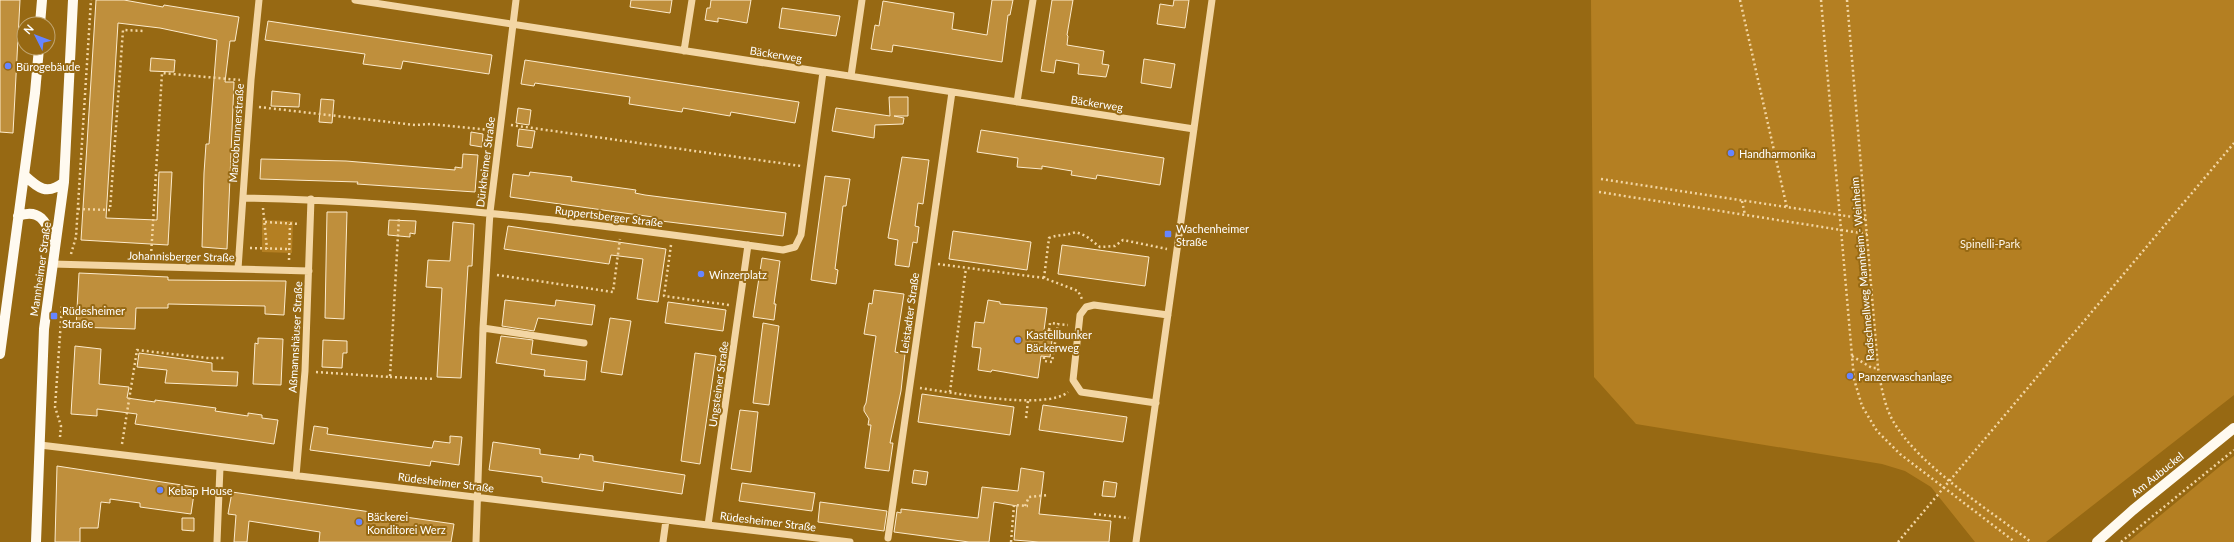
<svg xmlns="http://www.w3.org/2000/svg" width="2234" height="542" viewBox="0 0 2234 542" font-family="Lato,sans-serif">
<style>
.green{fill:#b47f22}
.building{fill:#bf8f3c;stroke:#fdebcc}
.lines{fill:none;stroke-linecap:round;stroke-linejoin:round}
.path{stroke:#f3d6a4;stroke-width:2.5;stroke-dasharray:2 3;stroke-linecap:butt}
.minor{stroke:#f3d6a4;stroke-width:7}
.major{stroke:#fffaf0;stroke-width:10}
.poi-dot{fill:#6685ff;stroke:#976913;stroke-width:1.5}
.labels{text-anchor:middle;dominant-baseline:central;stroke-width:4;stroke-linejoin:round;paint-order:stroke}
.street-label{font-size:11px;fill:#fff;stroke:#976913}
.poi-label{font-size:11px;fill:#fff;stroke:#976913;text-anchor:start}
.park-label{font-size:11px;fill:#fef6e8;stroke:#976913}
</style>
<rect width="100%" height="100%" fill="#976913"/>
<path class="green" d="M 1591,0 L 2234,0 L 2234,395 L 2046,542 L 1975,542 L 1931,487 L 1905,471 L 1882,464 L 1636,424 L 1594,377 Z
M 262,220 L 293,221 L 292,253 L 262,252 Z
M 2234,456 L 2234,542 L 2128,542 L 2224,463 Z"/>
<path class="building" d="M 0,0 L 20,0 L 13,133 L 0,132 Z
M 96,0 L 124,0 L 163,7 L 164,5 L 239,17 L 235,41 L 230,41 L 225,82 L 234,82 L 227,249 L 202,247 L 204,173 L 206,144 L 209,144 L 217,40 L 160,28 L 118,23 L 106,218 L 157,220 L 159,172 L 172,172 L 168,245 L 81,240 Z
M 631,0 L 672,0 L 670,13 L 630,7 Z
M 711,0 L 751,0 L 747,23 L 718,18 L 718,22 L 705,20 L 707,8 L 710,8 Z
M 992,0 L 1013,0 L 1010,15 L 1008,15 L 1002,62 L 893,45 L 892,52 L 871,49 L 875,25 L 879,26 L 883,1 L 954,13 L 952,29 L 987,35 Z
M 1052,0 L 1073,0 L 1067,35 L 1068,36 L 1067,45 L 1104,51 L 1102,64 L 1109,65 L 1106,77 L 1078,74 L 1079,64 L 1056,60 L 1054,73 L 1041,71 Z
M 1174,0 L 1189,0 L 1185,28 L 1157,24 L 1160,4 L 1173,6 Z
M 782,8 L 840,16 L 836,36 L 779,28 Z
M 268,21 L 492,55 L 489,74 L 403,61 L 401,69 L 363,64 L 365,54 L 265,40 Z
M 151,58 L 175,60 L 174,72 L 150,71 Z
M 1144,59 L 1175,64 L 1171,88 L 1141,83 Z
M 525,60 L 799,102 L 795,123 L 731,112 L 730,116 L 683,108 L 682,112 L 629,104 L 630,97 L 535,83 L 534,86 L 521,84 Z
M 272,91 L 300,94 L 299,107 L 271,106 Z
M 889,97 L 908,97 L 908,116 L 894,116 L 904,118 L 903,124 L 875,125 L 874,138 L 832,131 L 836,108 L 890,116 Z
M 321,99 L 334,100 L 332,123 L 319,122 Z
M 518,108 L 531,110 L 529,125 L 516,123 Z
M 519,129 L 535,131 L 532,148 L 517,146 Z
M 981,130 L 1164,158 L 1160,185 L 1097,175 L 1096,179 L 1071,175 L 1072,171 L 1042,166 L 1042,169 L 1017,167 L 1018,158 L 977,152 Z
M 471,132 L 483,134 L 482,147 L 470,145 Z
M 463,154 L 478,155 L 475,192 L 357,184 L 358,182 L 260,179 L 261,159 L 346,161 L 455,170 L 455,167 L 462,168 Z
M 902,157 L 929,160 L 923,204 L 918,203 L 915,226 L 919,227 L 917,243 L 913,242 L 909,267 L 895,265 L 898,240 L 888,238 Z
M 530,172 L 572,177 L 571,181 L 636,190 L 635,193 L 645,195 L 786,213 L 783,236 L 653,220 L 653,217 L 510,197 L 513,174 L 529,176 Z
M 825,176 L 850,179 L 846,206 L 843,206 L 835,269 L 838,270 L 836,284 L 811,280 Z
M 327,212 L 347,212 L 344,319 L 325,318 Z
M 389,220 L 416,221 L 415,234 L 410,233 L 410,237 L 388,235 Z
M 453,222 L 474,224 L 472,266 L 468,266 L 461,378 L 437,377 L 442,288 L 426,287 L 428,260 L 450,261 Z
M 508,226 L 666,249 L 658,302 L 637,299 L 643,259 L 611,255 L 609,264 L 504,249 Z
M 953,231 L 1031,242 L 1027,270 L 949,259 Z
M 1062,245 L 1149,257 L 1145,286 L 1058,274 Z
M 762,258 L 780,261 L 774,304 L 776,304 L 774,320 L 753,317 Z
M 79,273 L 168,277 L 168,280 L 286,281 L 284,315 L 265,314 L 265,306 L 168,304 L 168,308 L 136,308 L 135,329 L 76,327 Z
M 874,290 L 904,294 L 895,352 L 905,354 L 901,391 L 890,443 L 893,443 L 889,471 L 865,468 L 871,425 L 868,425 L 869,419 L 864,411 L 864,407 L 866,403 L 876,336 L 864,334 L 869,303 L 872,304 Z
M 505,300 L 555,306 L 556,300 L 595,305 L 592,325 L 538,318 L 534,331 L 502,326 Z
M 988,300 L 1000,302 L 1000,304 L 1047,308 L 1044,330 L 1053,331 L 1050,357 L 1041,356 L 1038,378 L 992,370 L 991,372 L 978,370 L 981,348 L 972,347 L 975,322 L 984,323 Z
M 668,302 L 726,310 L 723,331 L 665,323 Z
M 610,318 L 631,321 L 622,375 L 601,372 Z
M 763,323 L 779,326 L 769,405 L 753,403 Z
M 501,336 L 533,340 L 531,354 L 587,361 L 585,380 L 544,376 L 545,370 L 496,363 Z
M 258,338 L 283,339 L 281,385 L 253,384 L 255,343 L 258,344 Z
M 323,340 L 347,341 L 347,353 L 343,353 L 342,368 L 322,367 Z
M 75,346 L 101,349 L 99,384 L 129,387 L 127,398 L 155,402 L 155,400 L 216,408 L 215,411 L 248,416 L 248,413 L 262,415 L 262,418 L 278,420 L 274,444 L 135,424 L 137,414 L 97,409 L 97,416 L 71,414 Z
M 139,353 L 212,363 L 212,371 L 238,372 L 237,386 L 165,383 L 167,370 L 137,367 Z
M 695,353 L 716,356 L 700,464 L 681,461 Z
M 922,394 L 1014,407 L 1010,435 L 918,422 Z
M 1043,405 L 1127,417 L 1123,442 L 1039,430 Z
M 740,410 L 758,412 L 751,472 L 731,469 Z
M 314,426 L 328,428 L 327,434 L 432,448 L 434,441 L 450,443 L 450,436 L 462,437 L 459,465 L 431,461 L 430,466 L 310,450 Z
M 493,442 L 540,449 L 540,454 L 579,459 L 580,454 L 593,456 L 593,461 L 685,475 L 682,494 L 604,482 L 603,491 L 542,482 L 542,477 L 489,470 Z
M 57,466 L 195,487 L 191,514 L 140,507 L 140,503 L 110,499 L 110,503 L 101,502 L 98,528 L 80,528 L 80,542 L 55,542 Z
M 1021,468 L 1044,472 L 1039,514 L 1111,521 L 1109,542 L 1039,542 L 1014,540 L 1017,506 L 994,502 L 989,542 L 969,542 L 894,532 L 897,512 L 901,513 L 901,509 L 978,518 L 982,487 L 1018,491 Z
M 914,470 L 928,472 L 926,485 L 912,483 Z
M 1104,481 L 1117,483 L 1115,497 L 1102,496 Z
M 742,483 L 815,493 L 812,511 L 739,501 Z
M 232,492 L 454,524 L 451,542 L 319,542 L 320,532 L 249,521 L 247,542 L 234,542 L 236,515 L 228,514 Z
M 820,502 L 887,511 L 884,531 L 818,522 Z
M 182,518 L 194,518 L 194,531 L 182,530 Z"/>
<g class="lines">
<path class="path" d="M 1740,0 L 1787,208
M 1821,0 L 1854,379 L 1862,406 L 1877,431 L 1900,454 L 2015,542
M 1847,0 L 1878,368 C 1881,385 1884,405 1893,421 C 1919,466 1989,510 2031,542
M 259,107 L 415,125 L 430,124 L 489,130
M 511,125 L 801,166
M 1601,179 L 1866,219
M 1599,192 L 1867,234
M 1742,201 L 1745,215
M 263,208 L 267,249
M 78,209 L 110,210 L 123,30 L 145,31
M 265,222 L 300,224
M 671,245 L 664,296 L 729,305
M 250,248 L 289,249
M 71,254 L 76,237 L 91,0
M 151,256 L 162,73 L 240,80
M 289,260 L 290,224
M 938,264 L 1044,278 L 1078,291 L 1082,299
M 497,275 L 613,292 L 620,239
M 1044,278 L 1049,238 C 1059,234 1066,236 1076,232 L 1086,236 L 1100,247 L 1115,246 L 1123,240 L 1167,249
M 1049,330 L 1050,323 L 1058,324
M 1852,356 L 1872,368 L 1878,368
M 1044,357 L 1044,361 L 1052,362 L 1058,324 L 1068,325
M 316,372 L 390,377 L 399,217
M 390,377 L 435,379
M 920,388 C 949,392 1046,411 1068,392
M 950,392 L 966,268
M 1026,418 L 1028,401
M 60,437 L 61,426 L 55,407 L 62,306
M 122,444 L 137,350 L 207,358 L 225,358
M 1025,506 L 1029,497 L 1049,495
M 1094,514 L 1129,518
M 1011,542 L 1014,505 L 1028,506
M 1898,542 L 2234,143
M 2121,542 L 2234,450"/>
<path class="minor" d="M 355,0 L 1194,129
M 684,51 L 692,0
M 851,76 L 862,0
M 1017,102 L 1033,0
M 243,198 C 424,201 604,225 783,250 L 795,247 L 801,235 L 823,72
M 52,264 L 309,271
M 238,269 L 251,80 L 259,0
M 483,328 L 584,343
M 1156,403 L 1081,392 L 1073,380 L 1080,315 L 1086,307 L 1094,305 L 1168,315
M 40,445 L 850,542
M 296,476 L 305,371 L 311,199
M 708,525 L 748,245
M 888,538 L 952,92
M 217,542 L 220,467
M 476,542 L 483,328 L 490,212 L 516,0
M 663,542 L 666,520
M 1136,542 L 1212,0"/>
<path class="major" d="M 40,24 L 42,0
M 24,175 C 38,188 47,196 64,182
M 18,216 C 42,207 47,225 55,243
M 0,354 L 35,93 L 39,48
M 36,542 L 44,329 L 64,182 L 73,0
M 2097,542 L 2133,510 L 2234,428"/>
</g>
<g class="poi-dot">
<circle cx="8" cy="66" r="4"/>
<circle cx="1731" cy="153" r="4"/>
<rect x="1164" y="230" width="8" height="8" rx="2"/>
<circle cx="701" cy="274" r="4"/>
<rect x="50" y="312" width="8" height="8" rx="2"/>
<circle cx="1018" cy="340" r="4"/>
<circle cx="1850" cy="376" r="4"/>
<circle cx="160" cy="490" r="4"/>
<circle cx="359" cy="522" r="4"/>
</g>
<g class="labels">
<g class="street-label">
<text transform="translate(776 54) rotate(9)">Bäckerweg</text>
<text transform="translate(1097 103) rotate(9)">Bäckerweg</text>
<text transform="translate(236 133) rotate(-86)">Marcobrunnerstraße</text>
<text transform="translate(485 162) rotate(-83)">Dürkheimer Straße</text>
<text transform="translate(609 216) rotate(7)">Ruppertsberger Straße</text>
<text transform="translate(181 256) rotate(1)">Johannisberger Straße</text>
<text transform="translate(40 269) rotate(-82)">Mannheimer Straße</text>
<text transform="translate(1862 269) rotate(-95)">Radschnellweg Mannheim - Weinheim</text>
<text transform="translate(909 313) rotate(-82)">Leistadter Straße</text>
<text transform="translate(295 337) rotate(-87)">Aßmannshäuser Straße</text>
<text transform="translate(718 384) rotate(-82)">Ungsteiner Straße</text>
<text transform="translate(2157 474) rotate(-39)">Am Aubuckel</text>
<text transform="translate(446 482) rotate(7)">Rüdesheimer Straße</text>
<text transform="translate(768 521) rotate(7)">Rüdesheimer Straße</text>
</g>
<g class="poi-label">
<text x="16" y="66">Bürogebäude</text>
<text x="1739" y="153">Handharmonika</text>
<text x="1176" y="228">Wachenheimer<tspan x="1176" dy="13">Straße</tspan></text>
<text x="709" y="274">Winzerplatz</text>
<text x="62" y="310">Rüdesheimer<tspan x="62" dy="13">Straße</tspan></text>
<text x="1026" y="334">Kastellbunker<tspan x="1026" dy="13">Bäckerweg</tspan></text>
<text x="1858" y="376">Panzerwaschanlage</text>
<text x="168" y="490">Kebap House</text>
<text x="367" y="516">Bäckerei<tspan x="367" dy="13">Konditorei Werz</tspan></text>
</g>
<g class="park-label">
<text x="1990" y="243">Spinelli-Park</text>
</g>
</g>
<g transform="translate(36 36) rotate(312)"><circle r="19" fill="#976913" stroke="#c1a571"/>
<path d="M0-3L7 15L0 10L-7 15Z" fill="#6685ff"/>
<text y="-6" font-size="11" font-weight="bold" text-anchor="middle" fill="#ffffff">N</text>
</g>
</svg>
